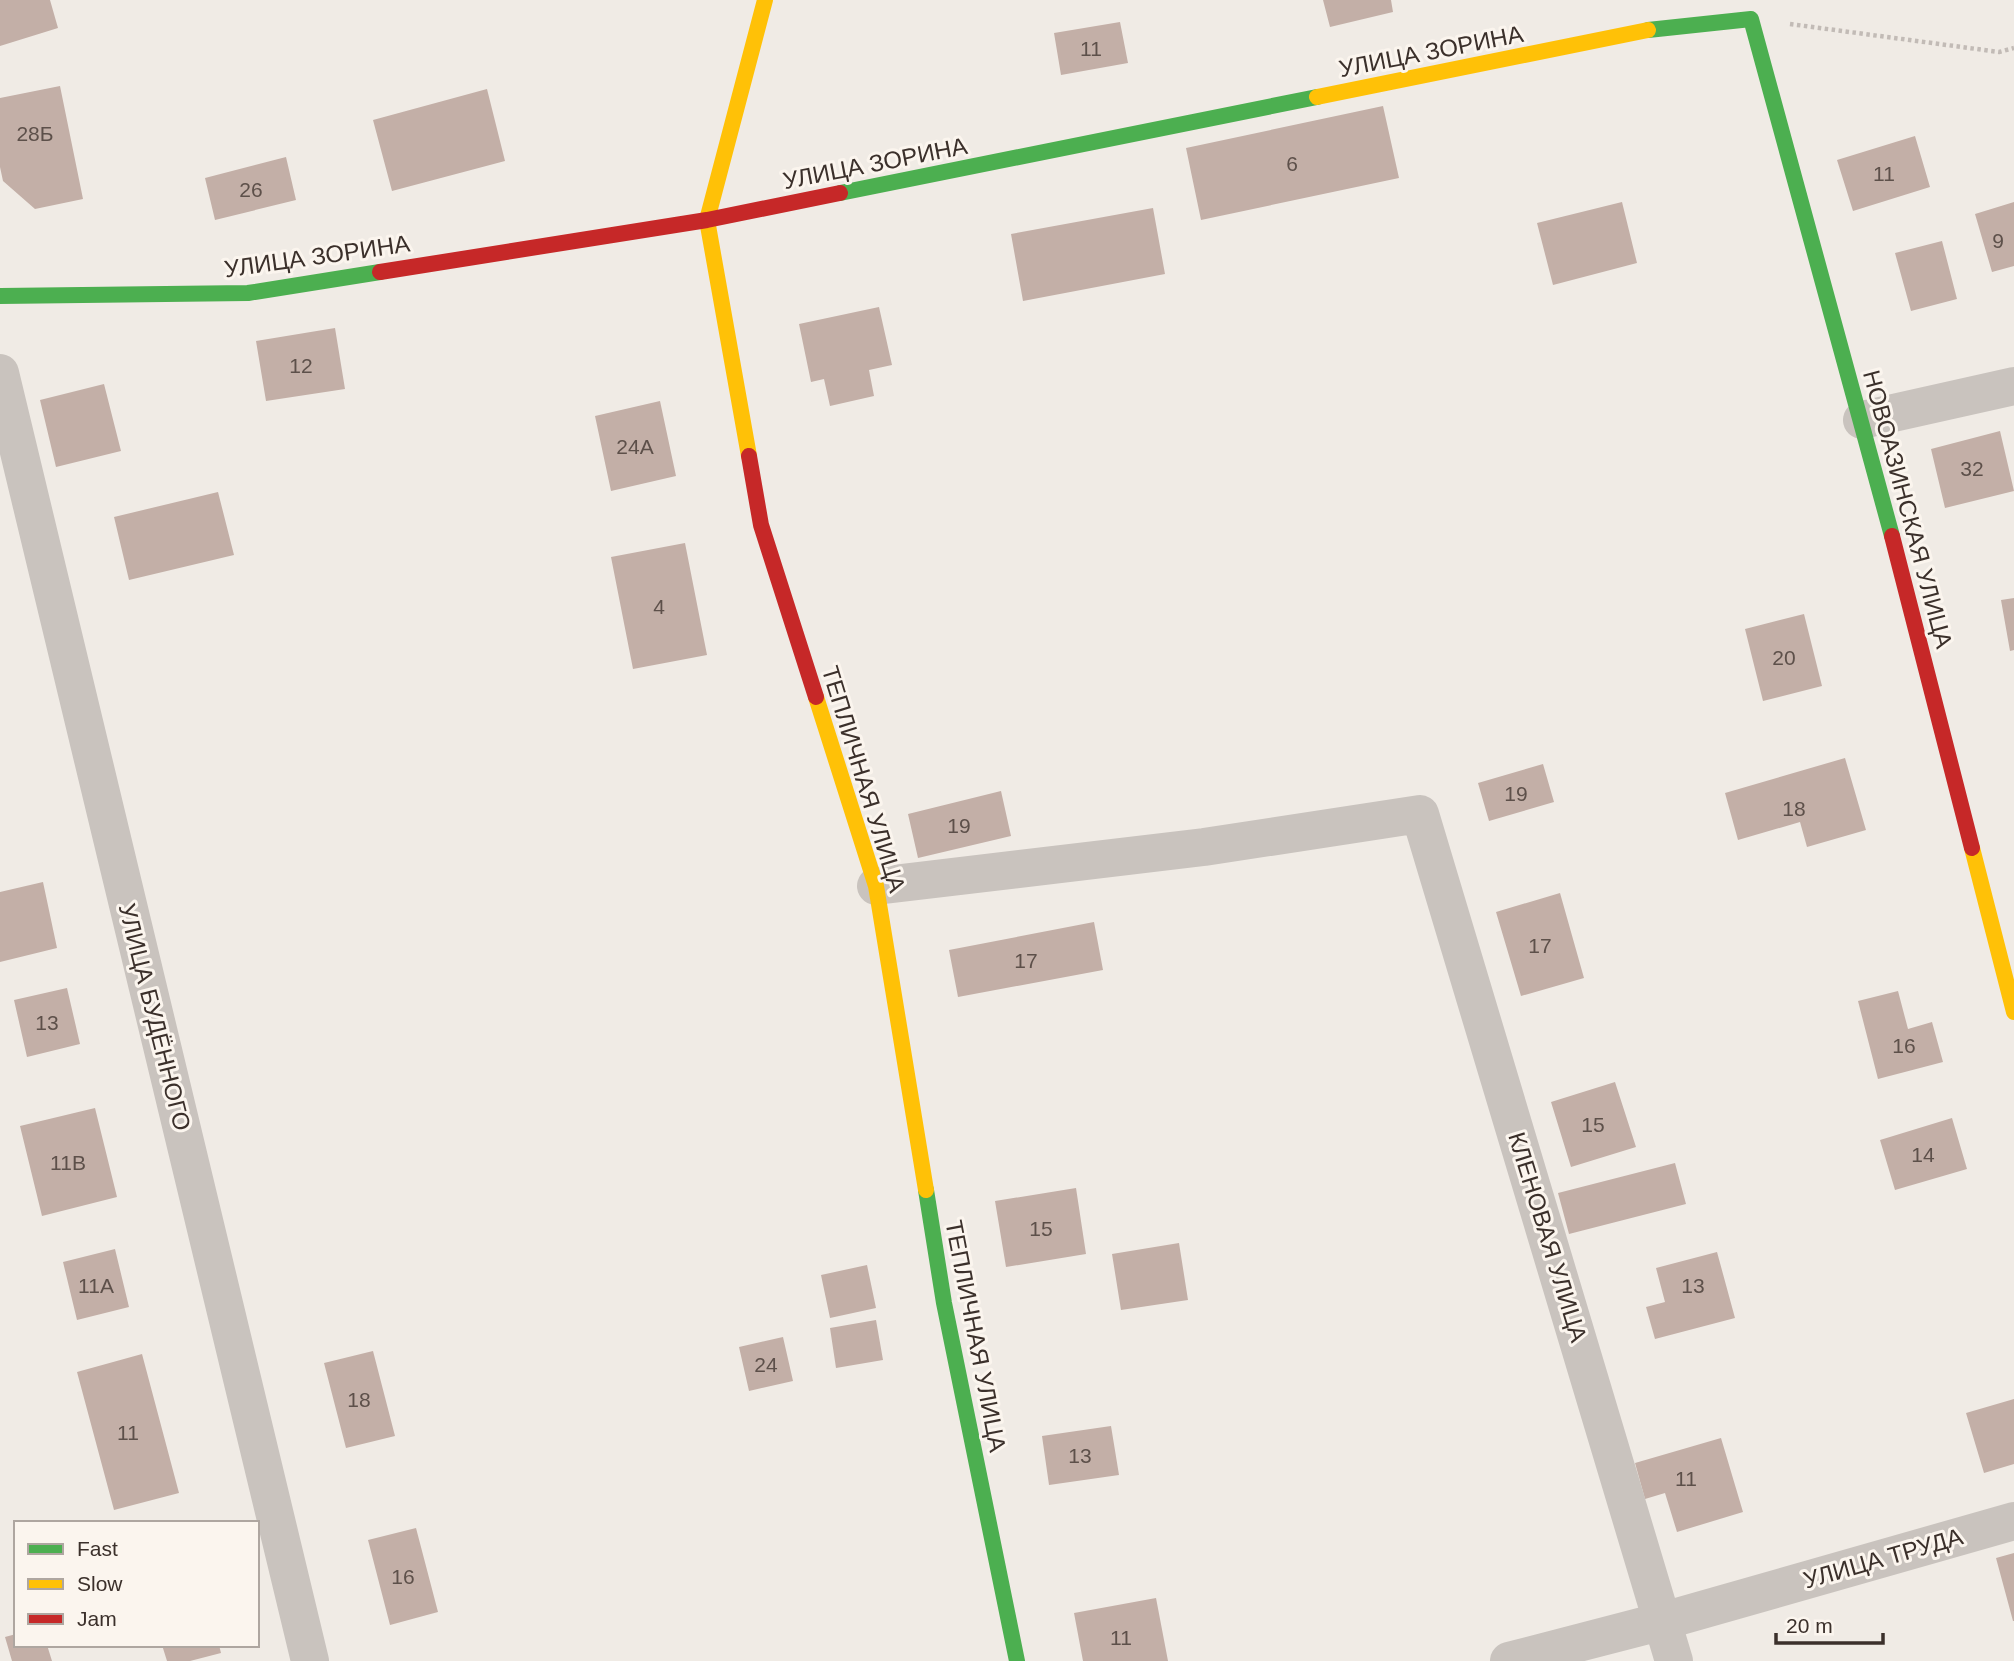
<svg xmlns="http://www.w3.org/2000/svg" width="2014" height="1661" viewBox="0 0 2014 1661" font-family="Helvetica,sans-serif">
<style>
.building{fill:#c3afa7}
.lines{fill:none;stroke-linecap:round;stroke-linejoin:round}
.path{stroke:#c2bbb6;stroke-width:4.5;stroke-dasharray:3.5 3.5;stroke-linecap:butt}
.street{stroke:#c9c3be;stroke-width:38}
.fast{stroke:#4caf50;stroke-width:16}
.slow{stroke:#ffc107;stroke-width:16}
.jam{stroke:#c62828;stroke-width:16}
.labels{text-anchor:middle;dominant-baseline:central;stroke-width:6;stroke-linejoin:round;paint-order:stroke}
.number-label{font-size:21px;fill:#5d504a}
.street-label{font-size:24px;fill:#3b302b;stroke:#fbf5ee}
</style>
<rect width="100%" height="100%" fill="#f0ebe5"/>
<path class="building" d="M 0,0 L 50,0 L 58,28 L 0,46 Z
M 1323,0 L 1391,0 L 1393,12 L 1330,27 Z
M 1120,22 L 1128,63 L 1061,75 L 1054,33 Z
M 60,86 L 83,199 L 35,209 L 3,181 L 0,167 L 0,98 Z
M 487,89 L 505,161 L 392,191 L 373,120 Z
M 1383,106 L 1399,178 L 1201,220 L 1186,148 Z
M 1915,136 L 1930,187 L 1853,211 L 1837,160 Z
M 286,157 L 296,200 L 215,220 L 205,178 Z
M 1622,202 L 1637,263 L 1553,285 L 1537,223 Z
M 2014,202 L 2014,266 L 1992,272 L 1975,214 Z
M 1153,208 L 1165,274 L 1023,301 L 1011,234 Z
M 1942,241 L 1957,299 L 1911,311 L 1895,253 Z
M 879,307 L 892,365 L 869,370 L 874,396 L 830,406 L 824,379 L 811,382 L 799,324 Z
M 335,328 L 345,389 L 266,401 L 256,341 Z
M 104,384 L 121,451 L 56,467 L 40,400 Z
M 660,401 L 676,476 L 611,491 L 595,416 Z
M 2000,431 L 2014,491 L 1945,508 L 1931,449 Z
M 218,492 L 234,555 L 129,580 L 114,517 Z
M 685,543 L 707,655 L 633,669 L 611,557 Z
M 2014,598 L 2014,650 L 2010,651 L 2001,600 Z
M 1804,614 L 1822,686 L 1763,701 L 1745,629 Z
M 1845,758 L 1866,830 L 1807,847 L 1800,822 L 1738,840 L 1725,793 Z
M 1543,764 L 1554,802 L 1489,821 L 1478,783 Z
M 1001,791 L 1011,836 L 918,858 L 908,814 Z
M 43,882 L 57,948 L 0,962 L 0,892 Z
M 1560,893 L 1584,978 L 1521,996 L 1496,912 Z
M 1094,922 L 1103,970 L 958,997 L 949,950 Z
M 67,988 L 80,1044 L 27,1057 L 14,1000 Z
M 1898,991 L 1908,1029 L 1932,1022 L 1943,1062 L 1878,1079 L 1858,1001 Z
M 1615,1082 L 1636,1147 L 1571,1167 L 1551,1102 Z
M 95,1108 L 117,1197 L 42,1216 L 20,1126 Z
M 1952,1118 L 1967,1169 L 1895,1190 L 1880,1140 Z
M 1675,1163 L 1686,1204 L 1569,1234 L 1558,1193 Z
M 1076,1188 L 1086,1254 L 1006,1267 L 995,1201 Z
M 1179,1243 L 1188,1300 L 1121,1310 L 1112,1254 Z
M 115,1249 L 129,1307 L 77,1320 L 63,1262 Z
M 1717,1252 L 1735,1318 L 1655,1339 L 1646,1307 L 1665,1302 L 1656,1268 Z
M 867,1265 L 876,1308 L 830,1318 L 821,1275 Z
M 876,1320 L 883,1360 L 836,1368 L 830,1328 Z
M 783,1337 L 793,1381 L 749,1391 L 739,1347 Z
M 373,1351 L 395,1436 L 346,1448 L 324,1363 Z
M 142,1354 L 179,1493 L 114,1510 L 77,1372 Z
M 2014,1399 L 2014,1464 L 1984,1473 L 1966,1413 Z
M 1111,1426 L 1119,1475 L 1049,1485 L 1042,1436 Z
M 1721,1438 L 1743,1512 L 1677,1532 L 1665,1493 L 1645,1499 L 1635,1463 Z
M 416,1528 L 438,1612 L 390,1625 L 368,1540 Z
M 2014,1553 L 2014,1621 L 2013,1621 L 1996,1558 Z
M 1156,1598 L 1168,1661 L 1083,1661 L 1074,1613 Z
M 16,1634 L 16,1645 L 47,1645 L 52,1661 L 12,1661 L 5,1637 Z
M 162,1645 L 219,1645 L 221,1653 L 190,1661 L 167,1661 Z"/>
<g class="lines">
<path class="path" d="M 1790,24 L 1999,52 L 2014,48"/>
<path class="street" d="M 0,373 L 310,1661
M 1862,420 L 2014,386
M 876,886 L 1204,847 L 1420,814 L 1674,1661
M 1509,1661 L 1663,1621 L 2014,1521"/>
<path class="fast" d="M 1648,30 L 1751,19 L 1892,536
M 840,193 L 1317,97
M 0,296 L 248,293 L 380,272
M 926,1190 L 944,1303 L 1017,1661"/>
<path class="slow" d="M 1317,97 L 1648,30
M 749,456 L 707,220 L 765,0
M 816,697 L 876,886 L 926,1190
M 1972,848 L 2014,1012"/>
<path class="jam" d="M 380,272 L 707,220 L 840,193
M 749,456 L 761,525 L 816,697
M 1892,536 L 1972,848"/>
</g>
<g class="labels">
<g class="number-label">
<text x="1091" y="48">11</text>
<text x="35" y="133">28Б</text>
<text x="1292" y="163">6</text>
<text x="1884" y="173">11</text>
<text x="251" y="189">26</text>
<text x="1998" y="240">9</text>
<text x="301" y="365">12</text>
<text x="635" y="446">24А</text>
<text x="1972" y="468">32</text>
<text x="659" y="606">4</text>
<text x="1784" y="657">20</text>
<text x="1516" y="793">19</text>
<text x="1794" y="808">18</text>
<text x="959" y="825">19</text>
<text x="1540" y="945">17</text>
<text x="1026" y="960">17</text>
<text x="47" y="1022">13</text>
<text x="1904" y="1045">16</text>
<text x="1593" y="1124">15</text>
<text x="1923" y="1154">14</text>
<text x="68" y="1162">11В</text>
<text x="1041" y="1228">15</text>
<text x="96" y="1285">11А</text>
<text x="1693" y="1285">13</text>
<text x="766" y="1364">24</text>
<text x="359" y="1399">18</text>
<text x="128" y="1432">11</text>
<text x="1080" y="1455">13</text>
<text x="1686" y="1478">11</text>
<text x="403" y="1576">16</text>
<text x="1121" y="1637">11</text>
</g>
<g class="street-label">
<text transform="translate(1431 51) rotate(-11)">УЛИЦА ЗОРИНА</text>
<text transform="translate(875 163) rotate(-11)">УЛИЦА ЗОРИНА</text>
<text transform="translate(317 256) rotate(-8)">УЛИЦА ЗОРИНА</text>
<text transform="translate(1908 509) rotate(75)">НОВОАЗИНСКАЯ УЛИЦА</text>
<text transform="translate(864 779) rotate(73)">ТЕПЛИЧНАЯ УЛИЦА</text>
<text transform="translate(155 1017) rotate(76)">УЛИЦА БУДЁННОГО</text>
<text transform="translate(1548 1237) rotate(73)">КЛЕНОВАЯ УЛИЦА</text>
<text transform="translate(976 1336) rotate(79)">ТЕПЛИЧНАЯ УЛИЦА</text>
<text transform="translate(1883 1558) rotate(-16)">УЛИЦА ТРУДА</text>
</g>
</g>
<rect x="14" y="1521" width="245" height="126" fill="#fbf5ee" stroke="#aea6a0" stroke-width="2"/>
<rect x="28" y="1544" width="35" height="10" fill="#4caf50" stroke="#aea6a0" stroke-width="2"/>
<text x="77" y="1556" font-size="21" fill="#3b302b">Fast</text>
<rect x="28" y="1579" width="35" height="10" fill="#ffc107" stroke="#aea6a0" stroke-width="2"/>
<text x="77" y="1591" font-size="21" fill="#3b302b">Slow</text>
<rect x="28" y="1614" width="35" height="10" fill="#c62828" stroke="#aea6a0" stroke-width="2"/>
<text x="77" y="1626" font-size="21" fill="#3b302b">Jam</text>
<path d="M1776 1633v10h107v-10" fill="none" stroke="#3b302b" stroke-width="3.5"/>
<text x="1786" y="1633" font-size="21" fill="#3b302b" stroke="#fbf5ee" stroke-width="5" paint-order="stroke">20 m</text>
</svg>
